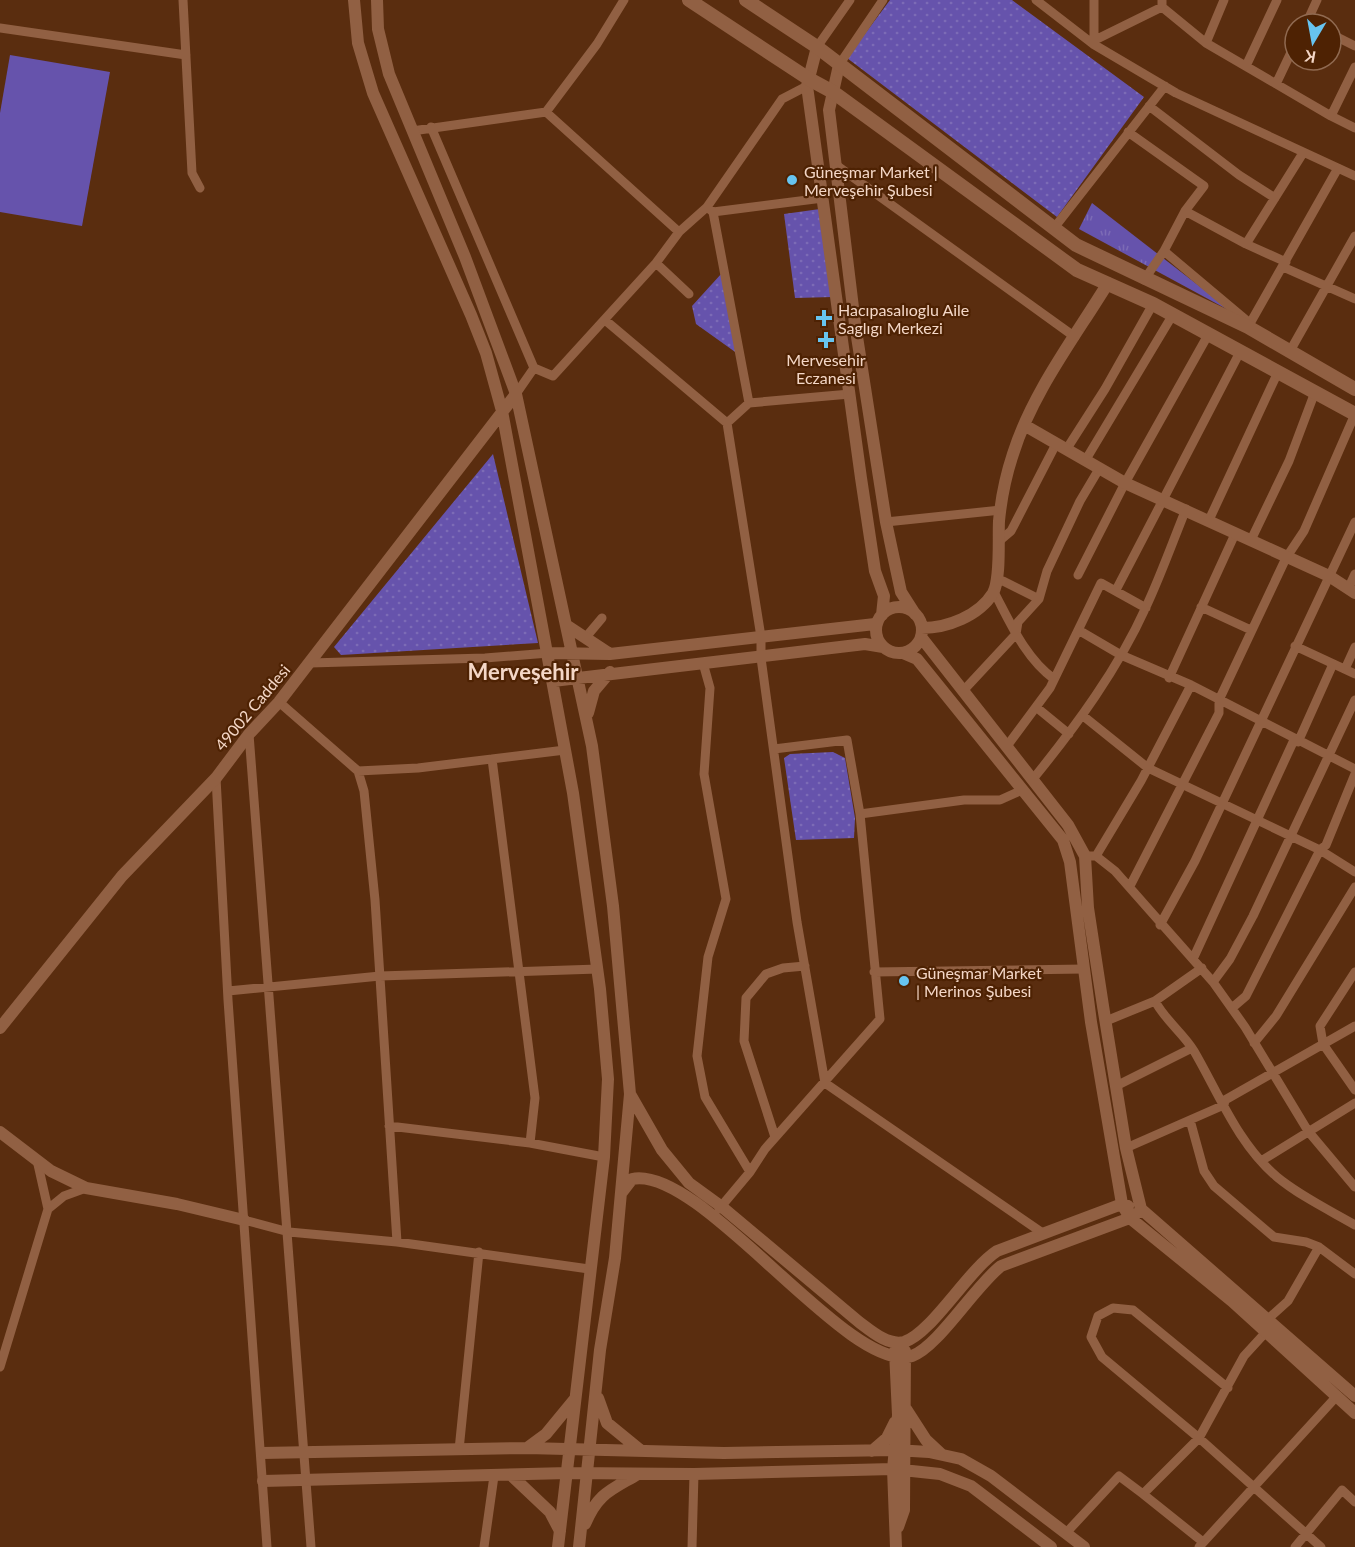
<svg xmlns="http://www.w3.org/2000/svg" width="1355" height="1547" viewBox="0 0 1355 1547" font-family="Lato,sans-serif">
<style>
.grass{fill:url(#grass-tufts)}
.park{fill:url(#park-dots)}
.pitch{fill:#6653ac}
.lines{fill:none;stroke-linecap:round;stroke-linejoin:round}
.minor{stroke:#916043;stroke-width:9}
.tertiary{stroke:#916043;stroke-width:12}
.secondary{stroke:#916043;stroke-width:14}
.poi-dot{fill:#67c4f0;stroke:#4e2203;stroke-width:2}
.labels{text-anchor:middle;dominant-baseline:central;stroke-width:4.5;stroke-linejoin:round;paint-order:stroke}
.poi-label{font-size:16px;fill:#f4d7c7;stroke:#4e2203;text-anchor:start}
.street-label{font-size:16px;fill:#f4d7c7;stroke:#4e2203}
.district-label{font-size:22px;font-weight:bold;fill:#f4d7c7;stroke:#4e2203}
</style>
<defs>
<pattern id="grass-tufts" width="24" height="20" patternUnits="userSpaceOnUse" patternTransform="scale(1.5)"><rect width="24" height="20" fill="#6653ac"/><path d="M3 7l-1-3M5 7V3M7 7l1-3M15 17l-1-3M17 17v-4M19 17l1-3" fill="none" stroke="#7c6bb6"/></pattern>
<pattern id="park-dots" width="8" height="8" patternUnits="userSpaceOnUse" patternTransform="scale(1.5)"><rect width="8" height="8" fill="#6653ac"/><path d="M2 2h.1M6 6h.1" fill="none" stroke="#7c6bb6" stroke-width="1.8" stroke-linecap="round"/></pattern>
</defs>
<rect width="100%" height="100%" fill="#5a2d0f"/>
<path class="grass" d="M 1092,203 L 1234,313 L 1079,229 Z"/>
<path class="park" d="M 890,0 L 1012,0 L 1144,97 L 1057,217 L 847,58 Z
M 820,209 L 833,297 L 795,298 L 784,214 Z
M 722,273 L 738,354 L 696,324 L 692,306 Z
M 493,454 L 538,643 L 341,655 L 334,647 Z
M 833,752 L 845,758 L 855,818 L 854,838 L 796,840 L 784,758 L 790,754 Z"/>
<path class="pitch" d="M 10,55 L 110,72 L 82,226 L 0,212 L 0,113 Z"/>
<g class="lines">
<path class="minor" d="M 183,0 L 192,173 L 200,188
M 1036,0 L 1093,44 L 1176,93 L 1355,176
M 1162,0 L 1162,7 L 1206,43 L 1331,116 L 1355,128
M 1306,24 L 1317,0
M 0,28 L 186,55
M 1331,34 L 1355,46
M 1095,40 L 1162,7
M 1094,42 L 1094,0
M 1206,43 L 1224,0
M 817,47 L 850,0
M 839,65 L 883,0
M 1246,66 L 1277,0
M 1276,84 L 1295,44
M 1149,106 L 1239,175 L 1275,198
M 546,112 L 679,232
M 1331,116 L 1355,67
M 431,127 L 534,368 L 553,376 L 656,263 L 679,232 L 707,207 L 782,99 L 807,86
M 412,131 L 546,112 L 597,44 L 624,0
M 1128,132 L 1204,186 L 1185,211 L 1164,251
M 836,165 L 1075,337
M 707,207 L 713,212 L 749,403
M 1185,211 L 1246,244 L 1286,262
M 713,212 L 823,198
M 1054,228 L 1165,86
M 1246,244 L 1303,153
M 656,263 L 689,294
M 1283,267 L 1355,299
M 1144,280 L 1164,251 L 1246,320 L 1247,326
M 605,320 L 727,423 L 761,637 L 761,658 L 797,922 L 825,1083 L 1044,1234
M 1248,327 L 1338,168
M 1290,351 L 1355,236
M 516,394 L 534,368
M 727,423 L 749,403 L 850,394
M 1066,450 L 1105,389 L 1153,304
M 1085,461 L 1172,316
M 1209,520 L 1278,372
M 886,522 L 1001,510
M 1251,540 L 1289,461 L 1315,392
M 998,542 L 1011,531 L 1056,444
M 1078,575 L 1125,483 L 1208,335
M 996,582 L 1003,581 L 1039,599
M 1348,589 L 1355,574
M 1116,590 L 1240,352
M 994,592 C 1010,622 1025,658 1054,679
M 1201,607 L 1251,630
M 1080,631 L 1121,655 L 1191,685 L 1355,769
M 586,637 L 602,618
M 1295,646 L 1355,674
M 310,663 L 485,658 L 549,653
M 703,663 L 710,688 L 704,774 L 726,899 L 708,957 L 697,1056 L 705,1097 L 750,1172
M 1345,669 L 1355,647
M 1169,678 L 1235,534
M 963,691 L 1016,634 L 1018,622 L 1039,599 L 1047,571 L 1080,501 L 1099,469
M 279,702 L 358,771 L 364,791 L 375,900 L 397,1242
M 1036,707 L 1069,734
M 1082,715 L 1148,768 L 1320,850 L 1355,872
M 249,734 L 311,1547
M 1298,742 L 1333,664
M 1007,746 L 1050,688 L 1101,583 L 1146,608
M 492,759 L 535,1098 L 530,1143
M 358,771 L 418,768 L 565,750
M 216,778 L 228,1000 L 267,1547
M 1033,779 C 1076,726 1118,669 1146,607 C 1161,575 1173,541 1186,509
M 860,814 L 964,800 L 1000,800 L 1022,790
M 1085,856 L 1096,856 L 1115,871 L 1213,982 L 1245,1027 L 1308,1131 L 1355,1187
M 1096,856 L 1141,781 L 1191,685
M 1130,886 L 1219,713 L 1219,700 L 1286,558 L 1304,531 L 1355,414
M 1160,925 L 1195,861 L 1355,522
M 1193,959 L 1294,740
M 874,972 L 1084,969
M 1355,972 L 1320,1026 L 1323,1044 L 1355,1090
M 1213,982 L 1230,959 L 1253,916 L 1355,700
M 228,991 L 380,976 L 598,969
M 1155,1001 C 1165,1020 1183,1033 1194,1051 C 1219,1094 1238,1144 1277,1177 C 1300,1196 1329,1210 1355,1225
M 1232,1008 L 1246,996 L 1320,850 L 1326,845 L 1355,774
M 1106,1021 L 1155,1001 L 1202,968
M 1254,1043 L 1276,1016 L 1355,887
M 1116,1086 L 1192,1048
M 1190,1120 L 1204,1171 L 1214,1186 L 1274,1237 L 1306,1242 L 1319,1247 L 1355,1274
M 389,1126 L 530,1143 L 604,1157
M 775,1137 L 744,1041 L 746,998 L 766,974 L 783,968 L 805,966
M 1126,1148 L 1224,1105 L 1225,1100 L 1355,1026
M 37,1160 L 48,1209
M 1261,1161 L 1355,1103
M 719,1209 L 750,1172 L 765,1149 L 880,1019 L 860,814 L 847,740 L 774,749
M 244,1220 L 289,1232 L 397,1242 L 589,1269
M 1268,1319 L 1288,1301 L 1319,1247
M 0,1367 L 48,1209 L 64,1196 L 86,1188
M 1228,1388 L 1133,1310 L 1113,1308 L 1098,1316 L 1091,1337 L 1102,1357 L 1199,1438 L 1321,1547
M 459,1450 L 479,1252
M 1143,1494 L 1203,1542
M 1067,1532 L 1119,1476 L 1143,1494 L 1199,1438 L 1244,1356 L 1266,1332
M 484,1547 L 494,1476
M 692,1547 L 694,1474
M 1199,1547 L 1336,1397
M 1295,1547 L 1342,1490 L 1355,1502"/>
<path class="tertiary" d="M 354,0 L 358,43 L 373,93 L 471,315 L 486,353 L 502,411 L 573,793 L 600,989 L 608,1079 L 604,1157 L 558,1547
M 377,0 L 378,29 L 389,74 L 465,257 L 516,394 L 592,746 L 613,906 L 630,1094 L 615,1258 L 600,1350 L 579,1547
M 817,47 L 807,86 L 861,478 L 875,571 L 884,596 L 882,615
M 839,65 L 829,110 L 855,324 L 886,522 L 901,592 L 915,614
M 1024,425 L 1125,483 L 1329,576 L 1355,593
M876 630a23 23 0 1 1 46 0a23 23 0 1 1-46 0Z
M 566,625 L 610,654
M 922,628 C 947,628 979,616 993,593 C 1001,579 998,539 999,521 C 1001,500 1006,475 1013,454 C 1032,393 1075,337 1108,283
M 921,637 L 1068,825 L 1085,856 L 1088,908 L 1103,1006 L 1126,1148 L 1141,1209 L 1355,1396
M 549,653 L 610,654 L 875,624 L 878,621
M 903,653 L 917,659 L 1063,840 L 1070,862 L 1091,1022 L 1122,1204 L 1130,1218 L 1232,1301 L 1355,1413
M 553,681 L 865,644 L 883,647
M 588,713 L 594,691 L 610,672
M 0,1028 L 122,876 L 216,778 L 249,734 L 279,702 L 516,394
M 630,1094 L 662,1150 L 689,1183 L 722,1207 L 859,1322 C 871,1331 888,1346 904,1342 C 931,1334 968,1270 997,1251 L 1122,1204 L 1128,1206
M 0,1132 L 51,1171 L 86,1188 L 177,1204 L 244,1220
M 622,1192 L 632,1179 C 701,1164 849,1376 912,1356 C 938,1347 975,1286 1001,1266 L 1130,1218 L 1136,1214
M 895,1351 L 898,1415 L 893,1469 L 896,1547
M 598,1398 L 607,1423 L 640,1450
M 906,1409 L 926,1440 L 941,1454
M 527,1448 L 546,1434 L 574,1400
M 872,1451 L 887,1438 L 895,1422
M 262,1453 L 527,1448 L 724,1453 L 895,1450 L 929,1452 L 961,1459 L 991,1476 L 1084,1547
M 511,1475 L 550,1512 L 560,1531
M 263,1481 L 568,1473 L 694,1474 L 893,1469 L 940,1474 L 971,1486 L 1051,1547
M 585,1524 C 598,1493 611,1490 638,1474
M 898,1527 L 904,1510 L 905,1351"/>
<path class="secondary" d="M 689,0 L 809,79 L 833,92 L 1077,270 L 1153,304 L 1355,414
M 746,0 L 817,47 L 1076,245 L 1248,327 L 1355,389"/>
</g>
<g class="poi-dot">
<circle cx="792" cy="180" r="6"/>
<path d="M821 309h6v6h6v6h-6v6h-6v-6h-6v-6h6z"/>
<path d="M823 331h6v6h6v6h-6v6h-6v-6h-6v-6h6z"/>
<circle cx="904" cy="981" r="6"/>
</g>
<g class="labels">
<g class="poi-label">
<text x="804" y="171">Güneşmar Market |<tspan x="804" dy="18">Merveşehir Şubesi</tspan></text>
<text x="838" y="309">Hacıpasalıoglu Aile<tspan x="838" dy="18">Saglıgı Merkezi</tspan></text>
<text x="826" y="359" text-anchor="middle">Mervesehir<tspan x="826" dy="18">Eczanesi</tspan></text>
<text x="916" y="972">Güneşmar Market<tspan x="916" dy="18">| Merinos Şubesi</tspan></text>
</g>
<g class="street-label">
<text transform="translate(252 707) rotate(-50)">49002 Caddesi</text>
</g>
<g class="district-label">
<text x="523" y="671">Merveşehir</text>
</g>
</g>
<g transform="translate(1313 42) rotate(190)"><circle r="28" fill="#4e2203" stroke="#906a51" stroke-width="1.5"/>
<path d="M0-4.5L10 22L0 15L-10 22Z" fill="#67c4f0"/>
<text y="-9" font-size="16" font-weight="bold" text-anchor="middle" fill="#f4d7c7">K</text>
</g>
</svg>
